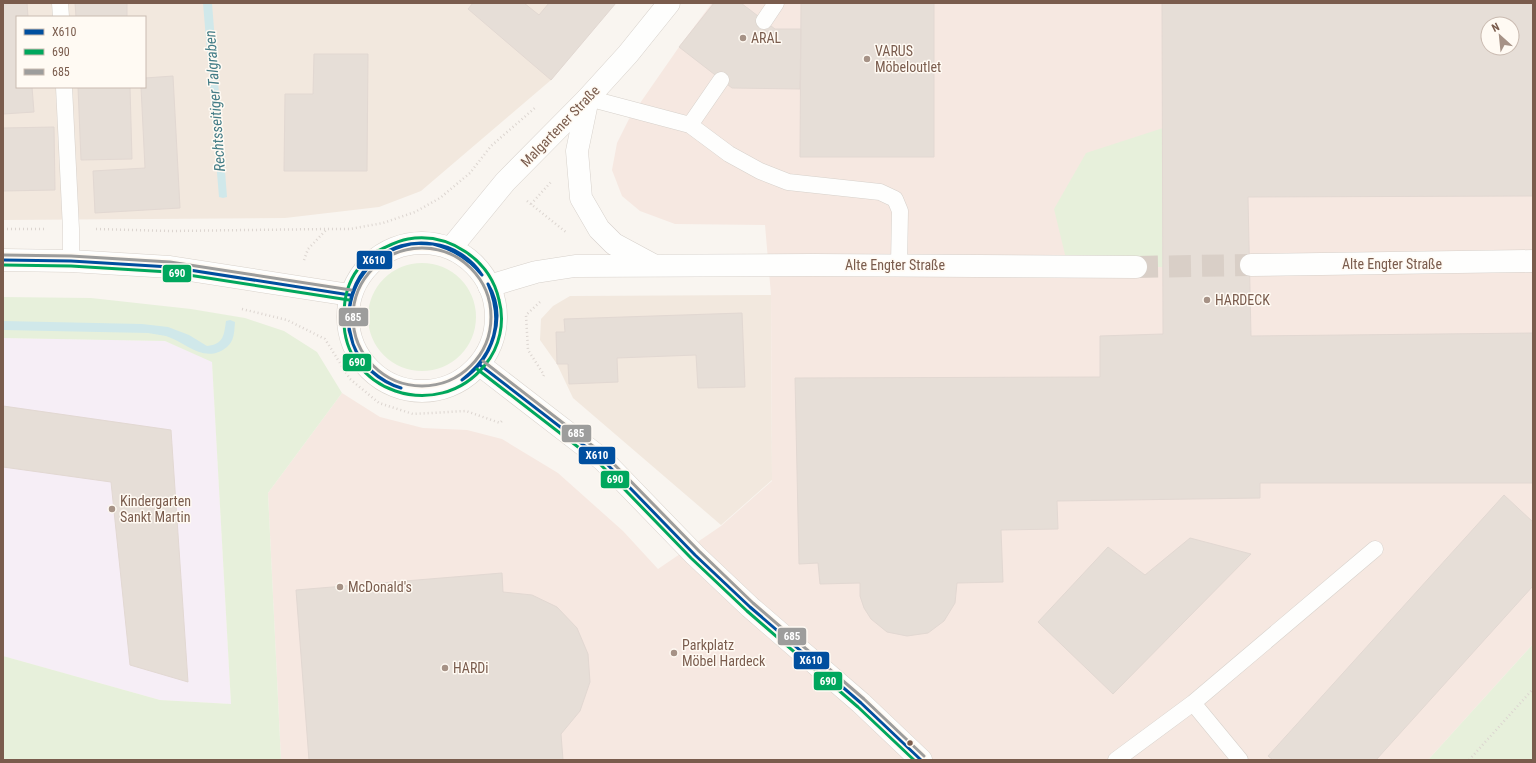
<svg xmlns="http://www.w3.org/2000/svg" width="1536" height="763" viewBox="0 0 1536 763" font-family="'Roboto Condensed',sans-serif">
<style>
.residential{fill:#f2e8de;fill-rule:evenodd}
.commercial{fill:#f6e8e1;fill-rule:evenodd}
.education{fill:#f6eef6}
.green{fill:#e7f0db}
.water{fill:#d0e8ea}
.building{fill:#e6ded7;stroke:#e2d8d2;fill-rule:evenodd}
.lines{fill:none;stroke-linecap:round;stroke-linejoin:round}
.minor-tunnel{stroke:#d9cfc7;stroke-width:22;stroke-dasharray:22 11;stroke-linecap:butt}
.service-casing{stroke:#d7d1cb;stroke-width:17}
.minor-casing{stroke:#d7d1cb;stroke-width:23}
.tertiary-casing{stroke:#d7d1cb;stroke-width:23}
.secondary-casing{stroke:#d9d2cb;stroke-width:23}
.path{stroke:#dcd5d0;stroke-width:2.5;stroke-dasharray:1 3;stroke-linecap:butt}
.service{stroke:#fefefd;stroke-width:16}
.minor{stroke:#fefefd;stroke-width:22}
.tertiary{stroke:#fefefd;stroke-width:22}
.secondary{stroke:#fefefd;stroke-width:22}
.bus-1-casing{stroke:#fffaf3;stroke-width:6}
.bus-2-casing{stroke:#fffaf3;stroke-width:6}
.bus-3-casing{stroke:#fffaf3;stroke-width:6}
.bus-1{stroke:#004f9f;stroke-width:3}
.bus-2{stroke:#00a75d;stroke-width:3}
.bus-3{stroke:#9d9d9c;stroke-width:3}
.poi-dot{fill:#a69286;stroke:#fffaf3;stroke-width:1.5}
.bus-dot{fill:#7a5c4d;stroke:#fffaf3;stroke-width:1.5}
.labels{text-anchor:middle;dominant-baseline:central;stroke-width:3;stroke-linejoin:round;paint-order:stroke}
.poi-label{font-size:14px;fill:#7a5c4d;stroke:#fffaf3;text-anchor:start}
.street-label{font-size:14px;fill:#7a5c4d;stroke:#fffaf3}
.water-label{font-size:15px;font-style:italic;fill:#437c86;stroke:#fffaf3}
.line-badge{stroke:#fffaf3;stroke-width:1.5}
.badge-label{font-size:11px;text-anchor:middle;font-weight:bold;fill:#fff}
</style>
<rect width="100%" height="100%" fill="#f9f5f0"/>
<path class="residential" d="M 3,3 L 615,3 L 551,80 L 421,191 L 379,207 L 285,218 L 3,220 ZM 17,17 L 145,17 L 145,87 L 17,87 Z
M 771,295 L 772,480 L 721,525 L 573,398 L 557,364 L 540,340 L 541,319 L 553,306 L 570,296 Z"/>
<path class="commercial" d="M 712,3 L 1533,3 L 1533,644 L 1428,760 L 281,760 L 268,493 L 342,393 L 380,417 L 423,428 L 467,430 L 502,439 L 558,473 L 623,531 L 658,569 L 721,526 L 772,481 L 771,295 L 765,225 L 675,224 L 640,211 L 622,196 L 612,170 L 617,143 L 629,119 L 679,47 ZM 1488,24 L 1512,24 L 1512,48 L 1488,48 Z"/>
<path class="education" d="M 3,338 L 165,341 L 212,361 L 231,704 L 160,700 L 3,656 Z"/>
<path class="green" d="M 1163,128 L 1163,267 L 1068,267 L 1054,209 L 1086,153 Z
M368 317a54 54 0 1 1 108 0a54 54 0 1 1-108 0Z
M 3,297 L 91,298 L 191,309 L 245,318 L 284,331 L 317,352 L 342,393 L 268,493 L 281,760 L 3,760 L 3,656 L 160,700 L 231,704 L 212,362 L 165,341 L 3,338 Z
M 1533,644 L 1533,760 L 1428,760 Z"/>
<path class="water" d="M 203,3 L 212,3 L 227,197 L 223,198 L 219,197 Z
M 230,320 L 235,322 C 234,336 234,344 221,351 C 201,361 185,342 166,336 C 160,335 154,334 148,333 L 3,330 L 3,321 L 142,324 L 168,327 L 189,335 L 207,346 C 224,344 224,335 226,321 Z"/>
<path class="building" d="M 3,3 L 27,3 L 28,17 L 17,17 L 17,87 L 32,87 L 34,112 L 3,114 Z
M 75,3 L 127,3 L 127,17 L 76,17 Z
M 473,3 L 524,3 L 539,15 L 549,3 L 616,3 L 551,80 L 468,9 Z
M 714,3 L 741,3 L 775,29 L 801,29 L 800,89 L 732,88 L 679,47 Z
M 801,3 L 934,3 L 934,157 L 800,157 Z
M 1162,3 L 1533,3 L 1533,196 L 1248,197 L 1251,336 L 1533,333 L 1533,483 L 1260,483 L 1260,498 L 1057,501 L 1058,529 L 1001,530 L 1003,582 L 957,583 L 955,603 L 944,621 L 928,633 L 907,636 L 887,632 L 871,619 L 864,608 L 860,596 L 860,583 L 820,584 L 818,563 L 799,564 L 795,378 L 1100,377 L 1100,336 L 1163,334 ZM 1488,24 L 1512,24 L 1512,48 L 1488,48 Z
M 314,54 L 368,54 L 367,171 L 284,171 L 285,94 L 313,94 Z
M 173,76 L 180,208 L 95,213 L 93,171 L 145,168 L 141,87 L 145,87 L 145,78 Z
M 78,87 L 130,87 L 132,159 L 81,160 Z
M 54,127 L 55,190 L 3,191 L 3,128 Z
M 742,313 L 745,387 L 698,388 L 696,355 L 617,358 L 618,382 L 569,384 L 568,364 L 557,364 L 556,332 L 565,332 L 564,319 Z
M 3,406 L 171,430 L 188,682 L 130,665 L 111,482 L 3,467 Z
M 1504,495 L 1533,522 L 1533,586 L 1376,760 L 1273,760 L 1268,756 Z
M 1190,538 L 1251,554 L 1113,694 L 1038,622 L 1108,547 L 1145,575 Z
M 502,573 L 503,592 L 532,595 L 557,607 L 577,628 L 588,654 L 590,682 L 580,711 L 561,734 L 563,760 L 309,760 L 296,590 Z"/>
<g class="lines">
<path class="minor-tunnel" d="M 1136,267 L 1251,265"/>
<g class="service-casing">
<path id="service" d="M 60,3 L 61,17
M 764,21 L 776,3
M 64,87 L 71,229 L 71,261
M 588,98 L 690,125 L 721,80
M 690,125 L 729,154 L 760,171 L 788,182 L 880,192 L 895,199 L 900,211 L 899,265
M 1193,703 L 1240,760
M 1116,760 L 1193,703 L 1375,549"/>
</g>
<g class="minor-casing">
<path id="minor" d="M 588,98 L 577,151 L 581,198 L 599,229 L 614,244 L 653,265
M 1251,265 L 1533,261
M 489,286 L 536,272 L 575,266 L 813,265 L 1136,267"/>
</g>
<g class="tertiary-casing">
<path id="tertiary" d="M 451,248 L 505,182 L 588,98 L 628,54 L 669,3"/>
</g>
<g class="secondary-casing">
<path id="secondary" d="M348 317a74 74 0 1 1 148 0a74 74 0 1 1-148 0Z
M 3,260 L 71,261 L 170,267 L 350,295
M 480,365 L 603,460 L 695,555 L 750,607 L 861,703 L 921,760"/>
</g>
<path class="path" d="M 527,201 L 567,233
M 531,204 L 551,182
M 3,229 L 45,229
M 96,229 L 171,231 L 327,229 L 350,229 L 383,223 L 415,212 L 440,198 L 470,173 L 491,146 L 536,107
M 304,260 L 308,249 L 327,229
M 540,302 L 526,315 L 528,350 L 544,375 L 543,377
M 242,309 L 287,320 L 325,339 L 350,379 L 379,403 L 413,414 L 466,411 L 500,423 L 503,420
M 1469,760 L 1533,689"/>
<use href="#service" class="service"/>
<use href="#minor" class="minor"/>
<use href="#tertiary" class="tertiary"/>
<use href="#secondary" class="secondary"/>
<g class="bus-1-casing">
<path id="bus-1" d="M 433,244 C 453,246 472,259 482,275
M 433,244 C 453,249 469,259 482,275
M 3,260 L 71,261 L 170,267 L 350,295
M 349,315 L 348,323 L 353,344
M 349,315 L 349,330 L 353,344
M 349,315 C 349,270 389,237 433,244
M 349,315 C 351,279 376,251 411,244 C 418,243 426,244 433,244
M 353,344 C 361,365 380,381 401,388
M 353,344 C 360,365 380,382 401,388
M 480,365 L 603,460 L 695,555 L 750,607 L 861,703 L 921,760
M 462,380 C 495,354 504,322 488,284
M 462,380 C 492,360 508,317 488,284"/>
</g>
<g class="bus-2-casing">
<path id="bus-2" d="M 376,252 C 370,258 363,263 358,269 C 348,282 344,299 344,315 C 340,392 438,424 485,365 C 500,347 505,322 499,300 C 490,259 448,232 408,239 C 396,241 387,247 377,251
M 3,265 L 71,266 L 169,272 L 349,300
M 477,369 L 600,464 L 691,558 L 747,611 L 858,707 L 914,760"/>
</g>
<g class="bus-3-casing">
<path id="bus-3" d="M353 317a69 69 0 1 1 138 0a69 69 0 1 1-138 0Z
M 3,255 L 71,256 L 170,262 L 351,290
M 483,361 L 607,457 L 699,551 L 753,603 L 864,699 L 924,756"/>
</g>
<use href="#bus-1" class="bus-1"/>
<use href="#bus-2" class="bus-2"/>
<use href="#bus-3" class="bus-3"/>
</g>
<g class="poi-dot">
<circle cx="743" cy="38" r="4"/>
<circle cx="867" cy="59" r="4"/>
<circle cx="1207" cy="300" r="4"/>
<circle cx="112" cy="509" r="4"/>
<circle cx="340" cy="587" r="4"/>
<circle cx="674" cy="653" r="4"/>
<circle cx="445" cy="668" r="4"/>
</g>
<circle class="bus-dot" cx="910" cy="743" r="3.5"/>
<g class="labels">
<g class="poi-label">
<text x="751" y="38">ARAL</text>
<text x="875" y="51">VARUS<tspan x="875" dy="16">Möbeloutlet</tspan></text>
<text x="1215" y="300">HARDECK</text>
<text x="120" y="501">Kindergarten<tspan x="120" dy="16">Sankt Martin</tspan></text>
<text x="348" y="587">McDonald's</text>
<text x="682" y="645">Parkplatz<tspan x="682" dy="16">Möbel Hardeck</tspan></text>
<text x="453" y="668">HARDi</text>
</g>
<g class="street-label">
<text transform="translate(560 126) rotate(-46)">Malgartener Straße</text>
<text x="1392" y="264">Alte Engter Straße</text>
<text x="895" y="265">Alte Engter Straße</text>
</g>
<g class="water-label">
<text transform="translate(215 101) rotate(-94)">Rechtsseitiger Talgraben</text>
</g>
</g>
<g class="line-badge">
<rect x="356" y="250" width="37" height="20" rx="4" fill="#004f9f"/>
<rect x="162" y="264" width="30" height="19" rx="4" fill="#00a75d"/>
<rect x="338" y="307" width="31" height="20" rx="4" fill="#9d9d9c"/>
<rect x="342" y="353" width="30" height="19" rx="4" fill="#00a75d"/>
<rect x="561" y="424" width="31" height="19" rx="4" fill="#9d9d9c"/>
<rect x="578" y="446" width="38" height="19" rx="4" fill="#004f9f"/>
<rect x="600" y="470" width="30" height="19" rx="4" fill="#00a75d"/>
<rect x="777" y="627" width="30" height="19" rx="4" fill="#9d9d9c"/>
<rect x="793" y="651" width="37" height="19" rx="4" fill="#004f9f"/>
<rect x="813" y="671" width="30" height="20" rx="4" fill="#00a75d"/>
</g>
<g class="badge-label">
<text x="374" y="264">X610</text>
<text x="177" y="277">690</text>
<text x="353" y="321">685</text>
<text x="357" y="366">690</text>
<text x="576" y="437">685</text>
<text x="597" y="459">X610</text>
<text x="615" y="483">690</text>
<text x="792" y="640">685</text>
<text x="811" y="664">X610</text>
<text x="828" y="685">690</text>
</g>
<rect width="1536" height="763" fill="none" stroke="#7a5c4d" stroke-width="8"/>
<rect x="16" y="16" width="130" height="72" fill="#fffaf3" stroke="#cabbb1"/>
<rect x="24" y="29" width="20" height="6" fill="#004f9f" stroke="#cabbb1"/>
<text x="52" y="36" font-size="12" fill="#7a5c4d">X610</text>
<rect x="24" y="49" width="20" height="6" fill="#00a75d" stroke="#cabbb1"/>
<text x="52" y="56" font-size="12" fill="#7a5c4d">690</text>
<rect x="24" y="69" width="20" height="6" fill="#9d9d9c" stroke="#cabbb1"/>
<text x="52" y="76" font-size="12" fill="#7a5c4d">685</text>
<g transform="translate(1500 36) rotate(333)"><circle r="19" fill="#fffaf3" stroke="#cabbb1"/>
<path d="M0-3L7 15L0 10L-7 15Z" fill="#a69286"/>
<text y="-6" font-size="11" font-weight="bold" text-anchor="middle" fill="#7a5c4d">N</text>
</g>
</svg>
